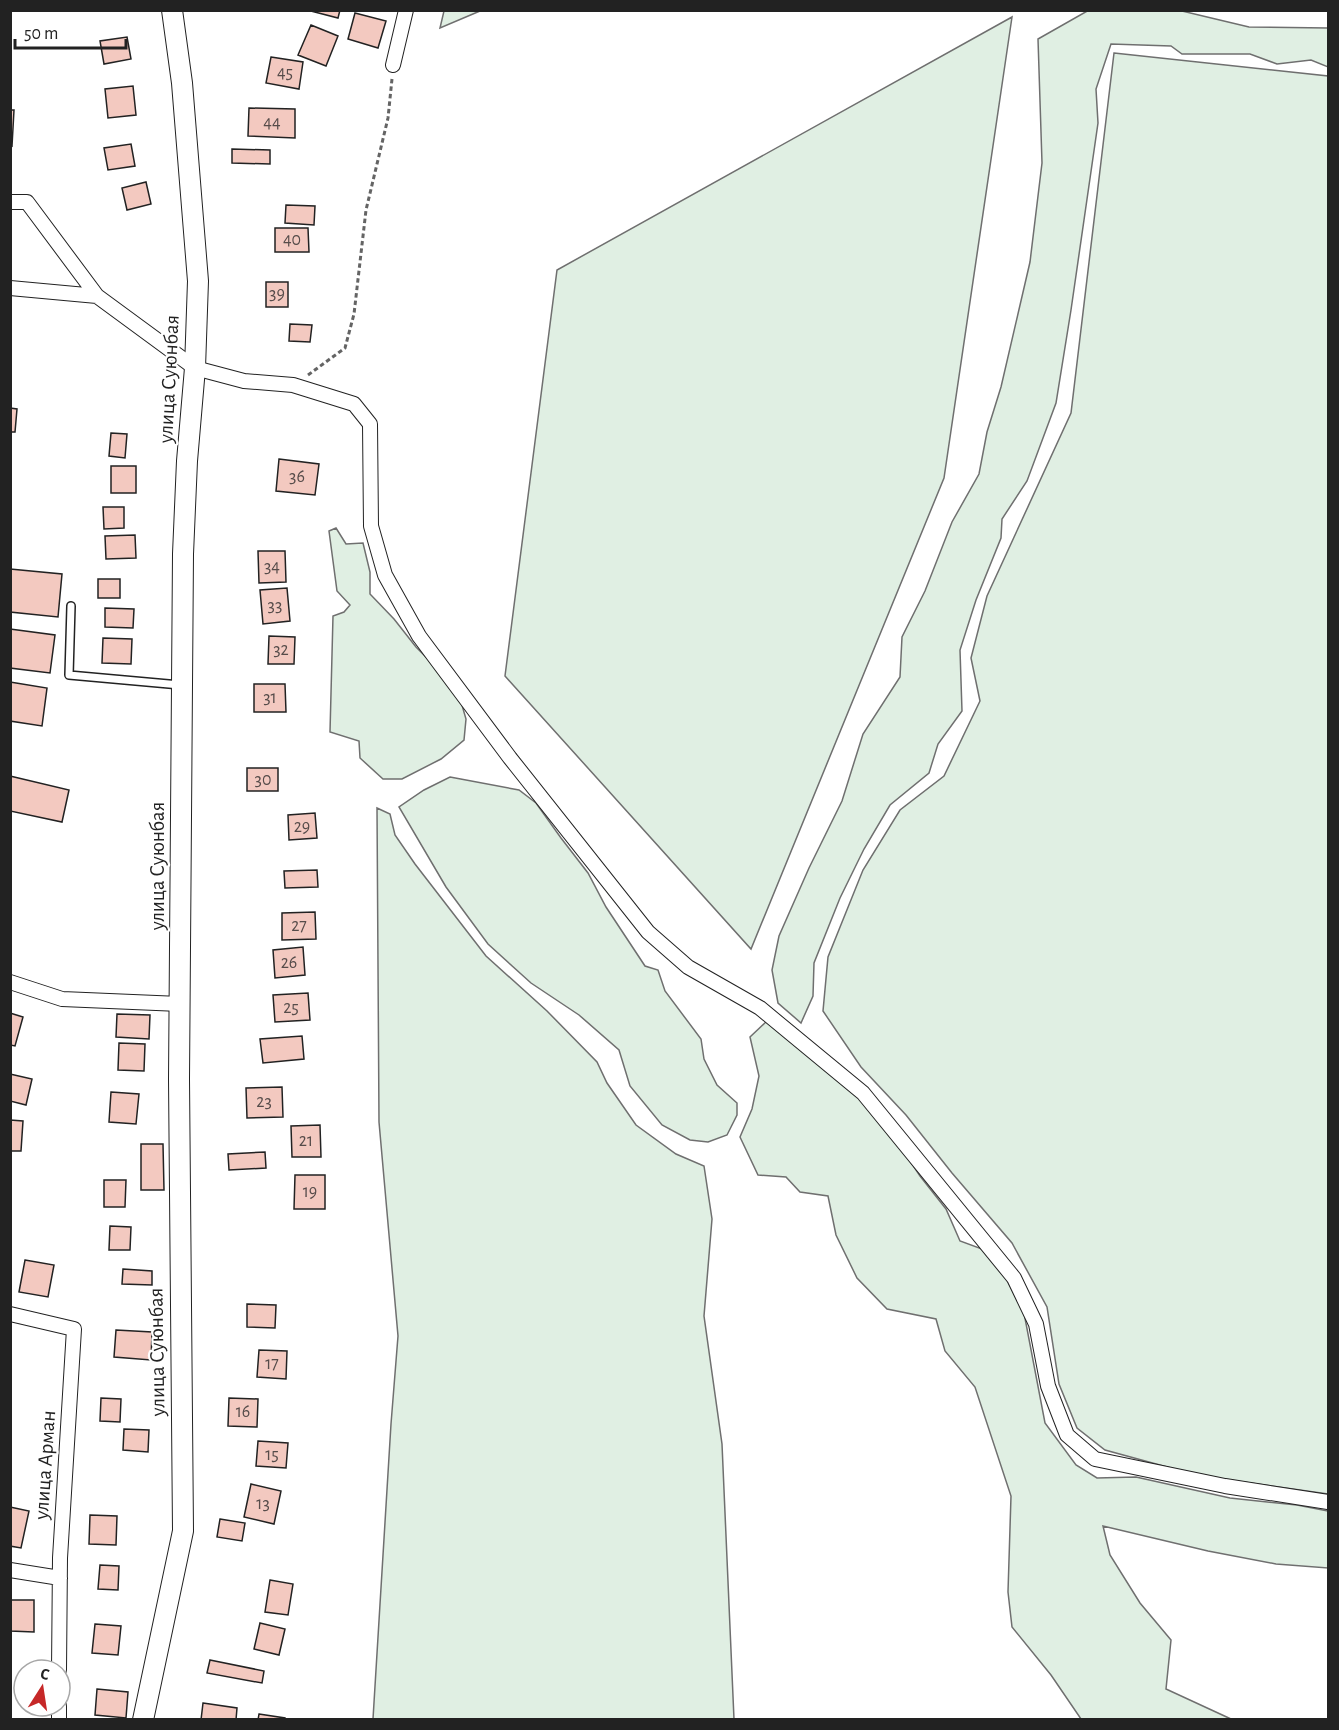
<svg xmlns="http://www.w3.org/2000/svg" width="1339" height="1730" viewBox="0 0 1339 1730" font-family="'Alegreya Sans',sans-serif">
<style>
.green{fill:#e0efe3;stroke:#6f6f6f;stroke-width:1.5}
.building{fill:#f3c9c0;stroke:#222;stroke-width:1.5}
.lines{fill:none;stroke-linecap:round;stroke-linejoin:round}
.lane-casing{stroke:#222;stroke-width:10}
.street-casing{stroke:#222;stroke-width:16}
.secondary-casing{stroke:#222;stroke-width:22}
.path{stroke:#646464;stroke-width:3;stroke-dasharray:4.5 3;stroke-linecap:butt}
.lane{stroke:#fff;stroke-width:7}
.street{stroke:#fff;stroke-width:14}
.secondary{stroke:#fff;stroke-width:20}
.labels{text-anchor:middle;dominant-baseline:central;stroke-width:4.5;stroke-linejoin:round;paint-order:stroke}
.number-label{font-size:18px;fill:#564c4a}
.street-label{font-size:21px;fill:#222;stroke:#fff}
</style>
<rect width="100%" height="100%" fill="#fff"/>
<path class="green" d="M 1089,10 L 1182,11 L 1249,27 L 1328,28 L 1328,67 L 1311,60 L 1277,64 L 1250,54 L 1182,54 L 1171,46 L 1111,44 L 1096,89 L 1098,123 L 1071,310 L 1056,403 L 1027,481 L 1002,519 L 1001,538 L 976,600 L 960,650 L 962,711 L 938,744 L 929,773 L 890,805 L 864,849 L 840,898 L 814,963 L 813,996 L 801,1023 L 778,1003 L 772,970 L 779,936 L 809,868 L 842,801 L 863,734 L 900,677 L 902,637 L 925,591 L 952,522 L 979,474 L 987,432 L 1001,387 L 1030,262 L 1042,163 L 1038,39 Z
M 444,11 L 444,10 L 480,11 L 440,28 Z
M 1012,17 L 944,478 L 751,949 L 505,676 L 557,270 Z
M 1114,53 L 1328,76 L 1328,1494 L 1200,1476 L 1105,1450 L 1077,1428 L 1059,1384 L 1047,1307 L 1012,1243 L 952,1173 L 906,1115 L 861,1067 L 823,1011 L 828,957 L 863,870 L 900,810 L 944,776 L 980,701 L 971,658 L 987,596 L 1071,413 Z
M 336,528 L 346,544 L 363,543 L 370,572 L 370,594 L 394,619 L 416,647 L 457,688 L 466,719 L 464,740 L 441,759 L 402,779 L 383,779 L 360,758 L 359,741 L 330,732 L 333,616 L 344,612 L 350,605 L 337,591 L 329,531 Z
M 450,777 L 519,790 L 536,803 L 561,838 L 588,873 L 606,907 L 645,966 L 658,970 L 665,991 L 701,1039 L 704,1059 L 717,1085 L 737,1103 L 737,1115 L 727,1135 L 708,1142 L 690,1140 L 662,1125 L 630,1086 L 619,1050 L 579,1015 L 531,983 L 488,944 L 446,887 L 399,807 L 424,790 Z
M 377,808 L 390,814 L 395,835 L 415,864 L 486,956 L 547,1011 L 597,1062 L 607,1083 L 636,1125 L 676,1154 L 704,1166 L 712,1219 L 704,1316 L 722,1444 L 734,1719 L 373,1719 L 391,1424 L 398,1336 L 379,1122 Z
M 768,1020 L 879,1114 L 920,1176 L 946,1209 L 960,1241 L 993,1253 L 1024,1313 L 1045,1423 L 1076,1465 L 1097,1478 L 1136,1477 L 1230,1498 L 1297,1505 L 1328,1511 L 1328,1568 L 1276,1564 L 1208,1551 L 1103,1526 L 1110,1555 L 1140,1603 L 1171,1640 L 1166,1689 L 1231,1719 L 1081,1719 L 1051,1675 L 1012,1627 L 1008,1592 L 1011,1496 L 975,1387 L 945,1351 L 936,1319 L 887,1309 L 857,1278 L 836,1235 L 828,1196 L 800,1192 L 786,1177 L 758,1175 L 740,1137 L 752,1109 L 759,1076 L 750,1037 Z"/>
<path class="building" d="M 307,10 L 340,10 L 338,18 Z
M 355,13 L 386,21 L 378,48 L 348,39 Z
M 311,25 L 338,36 L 326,66 L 298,55 Z
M 127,37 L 131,59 L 104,64 L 100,41 Z
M 271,57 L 303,62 L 299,89 L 266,83 Z
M 133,86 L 136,115 L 108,118 L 105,89 Z
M 249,108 L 295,109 L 295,138 L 248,136 Z
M 10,110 L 14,110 L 12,146 L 10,145 Z
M 131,144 L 135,166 L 108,170 L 104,148 Z
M 232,149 L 270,150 L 270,164 L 232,163 Z
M 146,182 L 151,204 L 127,210 L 122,188 Z
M 286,205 L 315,206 L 314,225 L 285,223 Z
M 275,228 L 308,228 L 309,252 L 275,252 Z
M 266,282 L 288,282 L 288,307 L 266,307 Z
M 290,324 L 312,325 L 310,342 L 289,341 Z
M 10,408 L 17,409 L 15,432 L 10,432 Z
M 111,433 L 127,434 L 125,458 L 109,456 Z
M 279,459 L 319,464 L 315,495 L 276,491 Z
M 111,466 L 136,466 L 136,493 L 111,493 Z
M 103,507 L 124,507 L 124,528 L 104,529 Z
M 135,535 L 136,558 L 106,559 L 105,536 Z
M 258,551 L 285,551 L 286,582 L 259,583 Z
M 10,569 L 62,574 L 58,617 L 10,612 Z
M 98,579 L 120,579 L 120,598 L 98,598 Z
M 287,588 L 290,621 L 263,624 L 260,590 Z
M 105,608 L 134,609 L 133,628 L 105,627 Z
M 10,629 L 55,635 L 50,673 L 10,668 Z
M 269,636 L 295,637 L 294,664 L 268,664 Z
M 103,638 L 132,639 L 131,664 L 102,663 Z
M 10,682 L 47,688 L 42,726 L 10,721 Z
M 254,684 L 285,684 L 286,712 L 254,712 Z
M 247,768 L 278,768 L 278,791 L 247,791 Z
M 10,776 L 69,790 L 62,822 L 10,811 Z
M 315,813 L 317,838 L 289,840 L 288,815 Z
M 317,870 L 318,887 L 285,888 L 284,871 Z
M 315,912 L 316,939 L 282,940 L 282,913 Z
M 303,947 L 305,975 L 275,978 L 273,950 Z
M 308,993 L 310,1020 L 275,1022 L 273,995 Z
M 10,1013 L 23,1017 L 15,1046 L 10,1045 Z
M 117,1014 L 150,1015 L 149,1039 L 116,1037 Z
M 302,1036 L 304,1059 L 263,1063 L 260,1039 Z
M 119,1043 L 145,1044 L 144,1071 L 118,1070 Z
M 10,1074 L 32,1079 L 26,1105 L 10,1101 Z
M 282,1087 L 283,1117 L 247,1118 L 246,1088 Z
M 111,1092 L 139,1094 L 136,1124 L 109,1122 Z
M 10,1120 L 23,1121 L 21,1151 L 10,1151 Z
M 320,1125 L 321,1157 L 292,1157 L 291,1126 Z
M 141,1144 L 163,1144 L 164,1190 L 141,1190 Z
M 265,1152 L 266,1168 L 229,1170 L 228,1154 Z
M 295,1175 L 325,1175 L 325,1209 L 294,1209 Z
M 104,1180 L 126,1180 L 125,1207 L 104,1207 Z
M 110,1226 L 131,1227 L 130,1250 L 109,1250 Z
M 25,1260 L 54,1265 L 48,1297 L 19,1292 Z
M 123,1269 L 152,1271 L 152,1285 L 122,1284 Z
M 247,1304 L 276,1305 L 275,1328 L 247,1327 Z
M 116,1330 L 152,1332 L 151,1360 L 114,1357 Z
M 259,1350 L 287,1351 L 286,1379 L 257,1377 Z
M 101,1398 L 121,1399 L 120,1422 L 100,1421 Z
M 229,1398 L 258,1399 L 257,1427 L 228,1426 Z
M 124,1429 L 149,1430 L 148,1452 L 123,1450 Z
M 258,1441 L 288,1443 L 286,1468 L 256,1466 Z
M 251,1484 L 281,1491 L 274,1524 L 244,1517 Z
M 10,1507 L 29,1511 L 21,1548 L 10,1546 Z
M 90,1515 L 117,1516 L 116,1545 L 89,1544 Z
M 220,1519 L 245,1523 L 242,1541 L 217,1537 Z
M 100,1565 L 119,1566 L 118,1590 L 98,1589 Z
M 270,1580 L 293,1584 L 288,1615 L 265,1612 Z
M 10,1600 L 34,1600 L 34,1632 L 10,1631 Z
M 260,1623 L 285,1629 L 279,1655 L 254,1649 Z
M 95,1624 L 121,1626 L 118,1655 L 92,1653 Z
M 210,1660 L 264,1671 L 262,1683 L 207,1673 Z
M 97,1689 L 128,1692 L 126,1718 L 95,1715 Z
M 203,1703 L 237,1708 L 236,1720 L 201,1720 Z
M 259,1714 L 285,1718 L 285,1720 L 258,1720 Z"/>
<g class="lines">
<g class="lane-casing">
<path id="lane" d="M 71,606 L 69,675 L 180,685"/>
</g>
<g class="street-casing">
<path id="street" d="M 393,65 L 406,10
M 10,202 L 27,202 L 97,296 L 195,368 L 244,381 L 293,385 L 354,404 L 370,424 L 371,526 L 385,575 L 419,636 L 510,758 L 648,932 L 688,967 L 760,1008 L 863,1093 L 1014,1278 L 1036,1324 L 1048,1386 L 1067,1435 L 1095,1459 L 1225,1486 L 1328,1502
M 10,288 L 97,296
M 10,982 L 62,999 L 180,1004
M 10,1314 L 74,1329 L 60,1558 L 59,1670
M 10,1570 L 60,1578
M 59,1720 L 59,1706"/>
</g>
<g class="secondary-casing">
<path id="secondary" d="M 143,1720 L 183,1531 L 179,1079 L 183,554 L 187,461 L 195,368 L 198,281 L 182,83 L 172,10"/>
</g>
<path class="path" d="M 308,375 L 345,348 L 354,314 L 366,210 L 388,118 L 392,79"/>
<use href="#lane" class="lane"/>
<use href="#street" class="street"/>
<use href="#secondary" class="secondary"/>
</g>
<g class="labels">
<g class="number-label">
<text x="285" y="73">45</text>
<text x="272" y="123">44</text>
<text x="292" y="240">40</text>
<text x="277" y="294">39</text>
<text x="297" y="477">36</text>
<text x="272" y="567">34</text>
<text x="275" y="606">33</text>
<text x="281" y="650">32</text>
<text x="270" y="698">31</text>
<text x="263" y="780">30</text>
<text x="302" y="827">29</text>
<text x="299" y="926">27</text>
<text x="289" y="963">26</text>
<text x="291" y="1008">25</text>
<text x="264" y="1102">23</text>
<text x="306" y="1141">21</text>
<text x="310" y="1192">19</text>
<text x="272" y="1364">17</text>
<text x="243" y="1412">16</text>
<text x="272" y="1455">15</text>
<text x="263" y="1504">13</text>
</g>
<g class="street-label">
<text transform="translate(169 379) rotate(-87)">улица Суюнбая</text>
<text transform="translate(157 866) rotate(-90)">улица Суюнбая</text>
<text transform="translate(157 1352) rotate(-91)">улица Суюнбая</text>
<text transform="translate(45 1465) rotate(-86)">улица Арман</text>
</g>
</g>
<rect width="1339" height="1730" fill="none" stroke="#222222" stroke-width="24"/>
<g transform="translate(42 1688) rotate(12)"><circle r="28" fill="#ffffff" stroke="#a7a7a7" stroke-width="1.5"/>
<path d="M0-4.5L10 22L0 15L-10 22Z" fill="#c62828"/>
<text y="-9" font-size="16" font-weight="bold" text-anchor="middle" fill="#222222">С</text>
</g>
<path d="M15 39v9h111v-9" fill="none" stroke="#222222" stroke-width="3"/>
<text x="24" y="39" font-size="18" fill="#222222" stroke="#ffffff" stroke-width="4.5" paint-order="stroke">50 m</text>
</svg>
